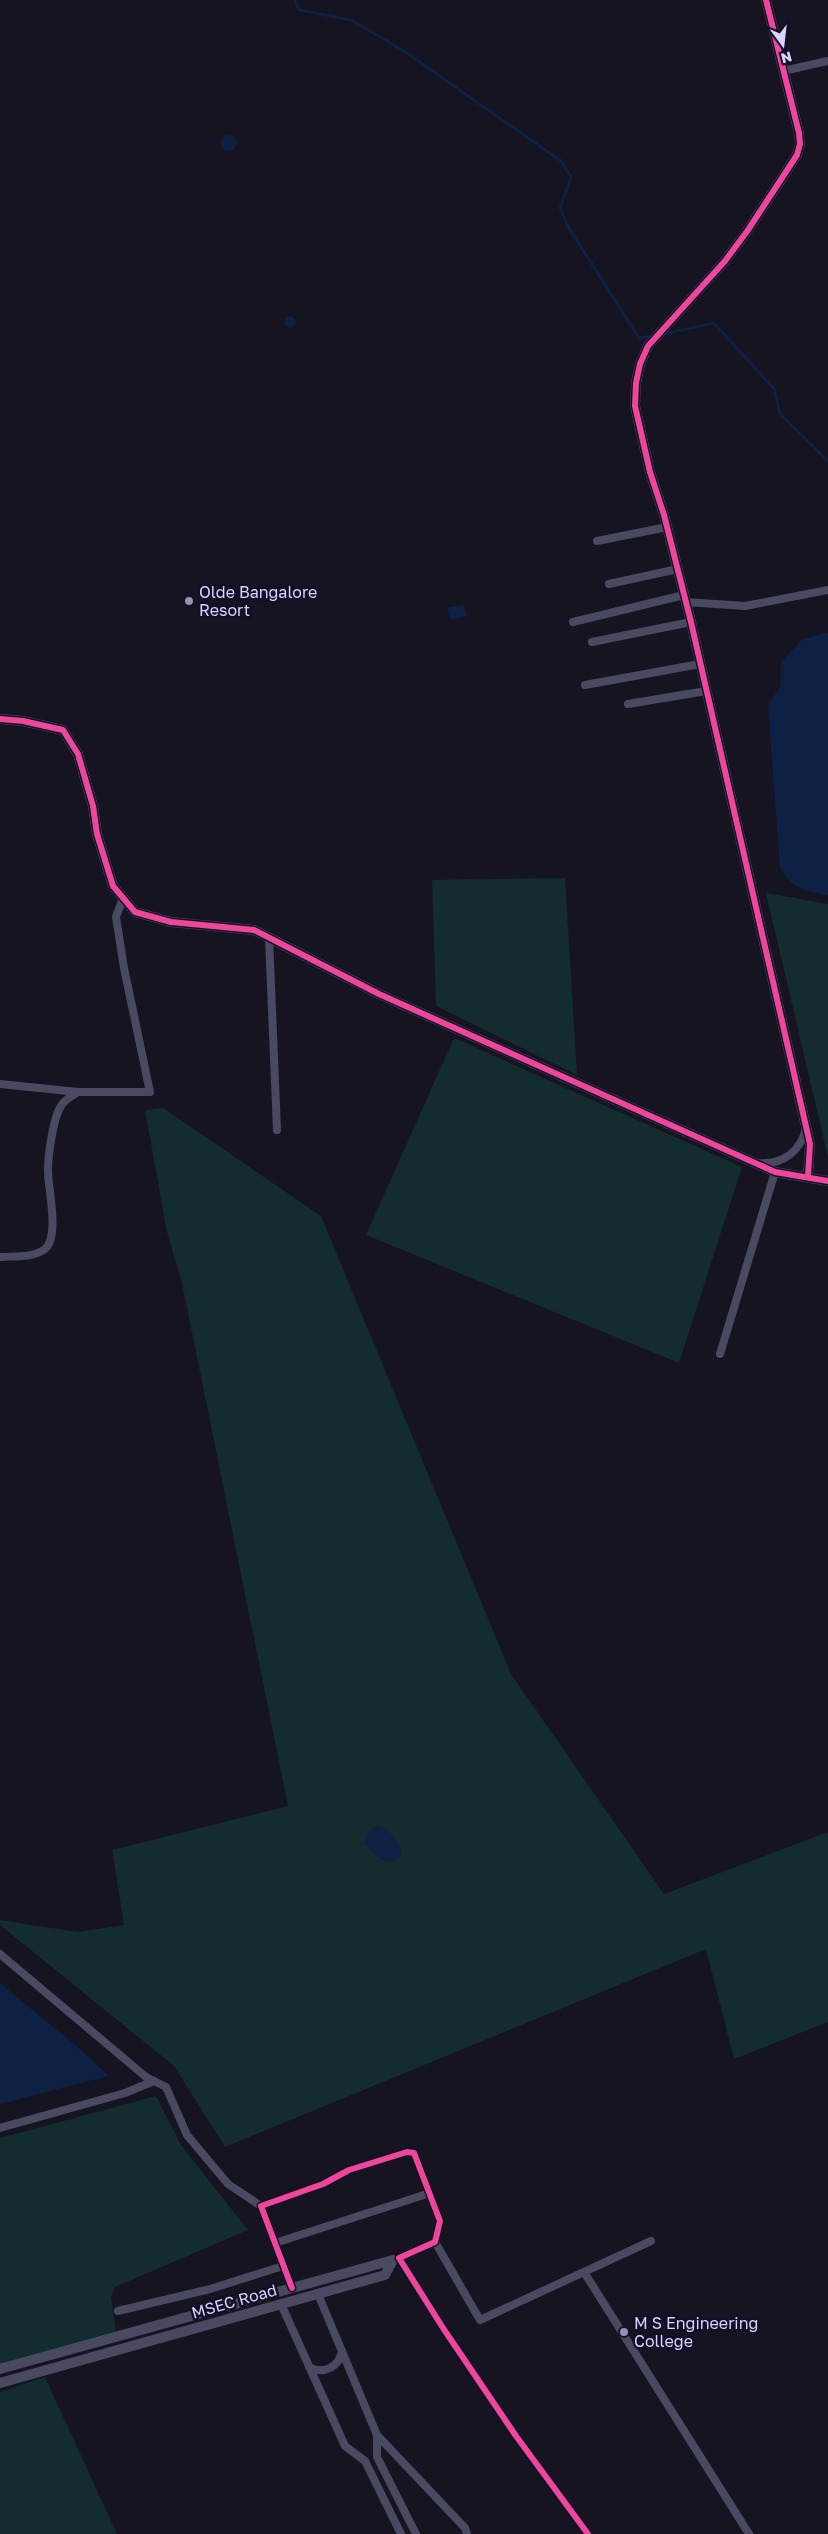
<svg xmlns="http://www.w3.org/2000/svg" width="828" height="2534" viewBox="0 0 828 2534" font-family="'Golos Text',sans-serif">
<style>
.green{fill:#132c2d}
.water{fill:#0d2144}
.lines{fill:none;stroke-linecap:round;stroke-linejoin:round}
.stream{stroke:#0d2144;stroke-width:3}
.minor{stroke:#4a4962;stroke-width:8}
.tertiary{stroke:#4a4962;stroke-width:10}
.cycleway-casing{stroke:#130f26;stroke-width:9}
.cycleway{stroke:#ed469a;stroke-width:6}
.poi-dot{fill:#9591b1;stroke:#130f26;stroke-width:2}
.labels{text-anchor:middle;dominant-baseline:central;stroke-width:5;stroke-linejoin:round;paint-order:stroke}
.poi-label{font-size:16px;fill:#d9d4ff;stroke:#130f26;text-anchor:start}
.street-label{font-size:16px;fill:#d9d4ff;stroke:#130f26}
</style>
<rect width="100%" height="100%" fill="#161421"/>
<path class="green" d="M 565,878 L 577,1075 L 436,1006 L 432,880 Z
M 766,893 L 828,904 L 828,1157 Z
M 454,1038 L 742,1167 L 679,1363 L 366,1235 Z
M 163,1108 L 321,1216 L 511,1674 L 664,1894 L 828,1832 L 828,2022 L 734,2059 L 706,1949 L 225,2147 L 174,2066 L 0,1925 L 0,1920 L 78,1932 L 124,1925 L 112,1850 L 288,1806 L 182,1283 L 167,1232 L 145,1110 Z
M 156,2096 L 181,2145 L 248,2230 L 115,2287 L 111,2297 L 116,2332 L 0,2365 L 0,2138 Z
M 45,2377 L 117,2534 L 0,2534 L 0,2392 Z"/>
<path class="water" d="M221 143a8 8 0 1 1 16 0a8 8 0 1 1-16 0Z
M284 322a6 6 0 1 1 12 0a6 6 0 1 1-12 0Z
M 464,605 L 467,616 L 450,620 L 447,608 Z
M 824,633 L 828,633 L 828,895 C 806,892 791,888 780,868 L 768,705 L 781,686 L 781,663 L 801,640 Z
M 376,1826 C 390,1829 401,1841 401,1856 C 384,1869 376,1856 364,1843 L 366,1834 Z
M 0,1983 L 80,2049 L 109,2076 L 0,2104 Z"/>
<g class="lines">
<path class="stream" d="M 295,0 L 299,10 L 351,20 L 404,51 L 561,161 L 571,177 L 560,208 L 569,228 L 639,338 L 652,336
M 663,334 L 714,323 L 774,389 L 780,414 L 828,461"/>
<path class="minor" d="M 783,71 L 828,61
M 597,541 L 667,527
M 609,584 L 678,569
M 686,602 L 745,606 L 828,590
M 573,622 L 684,595
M 592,642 L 691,622
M 585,685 L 700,664
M 628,704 L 706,691
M 269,938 L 277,1130
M 0,1084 L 78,1092 L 150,1092 L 124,968 L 116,917 L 123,898
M 759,1163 C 783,1165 801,1151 806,1128
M 0,1257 C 13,1256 34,1258 45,1249 C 60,1236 48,1189 48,1170 C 48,1156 53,1118 61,1106 C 64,1100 72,1096 78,1092
M 720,1354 L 775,1172
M 0,1954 L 146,2077 L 166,2087 L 187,2135 L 228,2184 L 261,2206
M 0,2128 L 125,2093 L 154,2081
M 435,2242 L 480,2320 L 651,2241
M 275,2243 L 430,2193
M 584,2272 L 749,2534
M 292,2288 L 261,2206 L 323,2184 L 349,2170 L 407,2152 L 414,2153 L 440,2221 L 435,2242 L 399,2258 L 443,2328 L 516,2436 L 588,2534
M 318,2294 L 377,2435 L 377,2457 L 416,2534
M 281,2304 L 345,2446 L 365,2461 L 401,2534
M 118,2311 L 210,2289 L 283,2266
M 309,2367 C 324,2375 339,2367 342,2351
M 377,2435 L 465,2528 L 467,2534"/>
<path class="tertiary" d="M 766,0 L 799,133 L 800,144 L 797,155 L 748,230 L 725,261 L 648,346 L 640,364 L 636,383 L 635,406 L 650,472 L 664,515 L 691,622 L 810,1144 L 808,1176
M 0,719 L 23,721 L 63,730 L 78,754 L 93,806 L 97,834 L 113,886 L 135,912 L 171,922 L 254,930 L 379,994 L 775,1172 L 828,1181
M 0,2369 L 393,2260
M 0,2383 L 385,2275 L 393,2260"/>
<g class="cycleway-casing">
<path id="cycleway" d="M 766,0 L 799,133 L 800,144 L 797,155 L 748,230 L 725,261 L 648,346 L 640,364 L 636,383 L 635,406 L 650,472 L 664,515 L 691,622 L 810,1144 L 808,1176
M 0,719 L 23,721 L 63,730 L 78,754 L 93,806 L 97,834 L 113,886 L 135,912 L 171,922 L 254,930 L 379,994 L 775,1172 L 828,1181
M 292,2288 L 261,2206 L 323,2184 L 349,2170 L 407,2152 L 414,2153 L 440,2221 L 435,2242 L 399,2258 L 443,2328 L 516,2436 L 588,2534"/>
</g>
<use href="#cycleway" class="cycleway"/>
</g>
<g class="poi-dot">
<circle cx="189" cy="601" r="5"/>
<circle cx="624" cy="2332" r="5"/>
</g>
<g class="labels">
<g class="poi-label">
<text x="199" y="592">Olde Bangalore<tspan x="199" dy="18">Resort</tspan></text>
<text x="634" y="2323">M S Engineering<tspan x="634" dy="18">College</tspan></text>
</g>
<g class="street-label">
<text transform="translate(234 2301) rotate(-16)">MSEC Road</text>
</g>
</g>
<g transform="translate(783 45) rotate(165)" stroke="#130f26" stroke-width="4" paint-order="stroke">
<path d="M0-4L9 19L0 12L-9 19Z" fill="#d9d4ff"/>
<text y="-8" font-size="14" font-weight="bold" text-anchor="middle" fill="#d9d4ff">N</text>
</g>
</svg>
